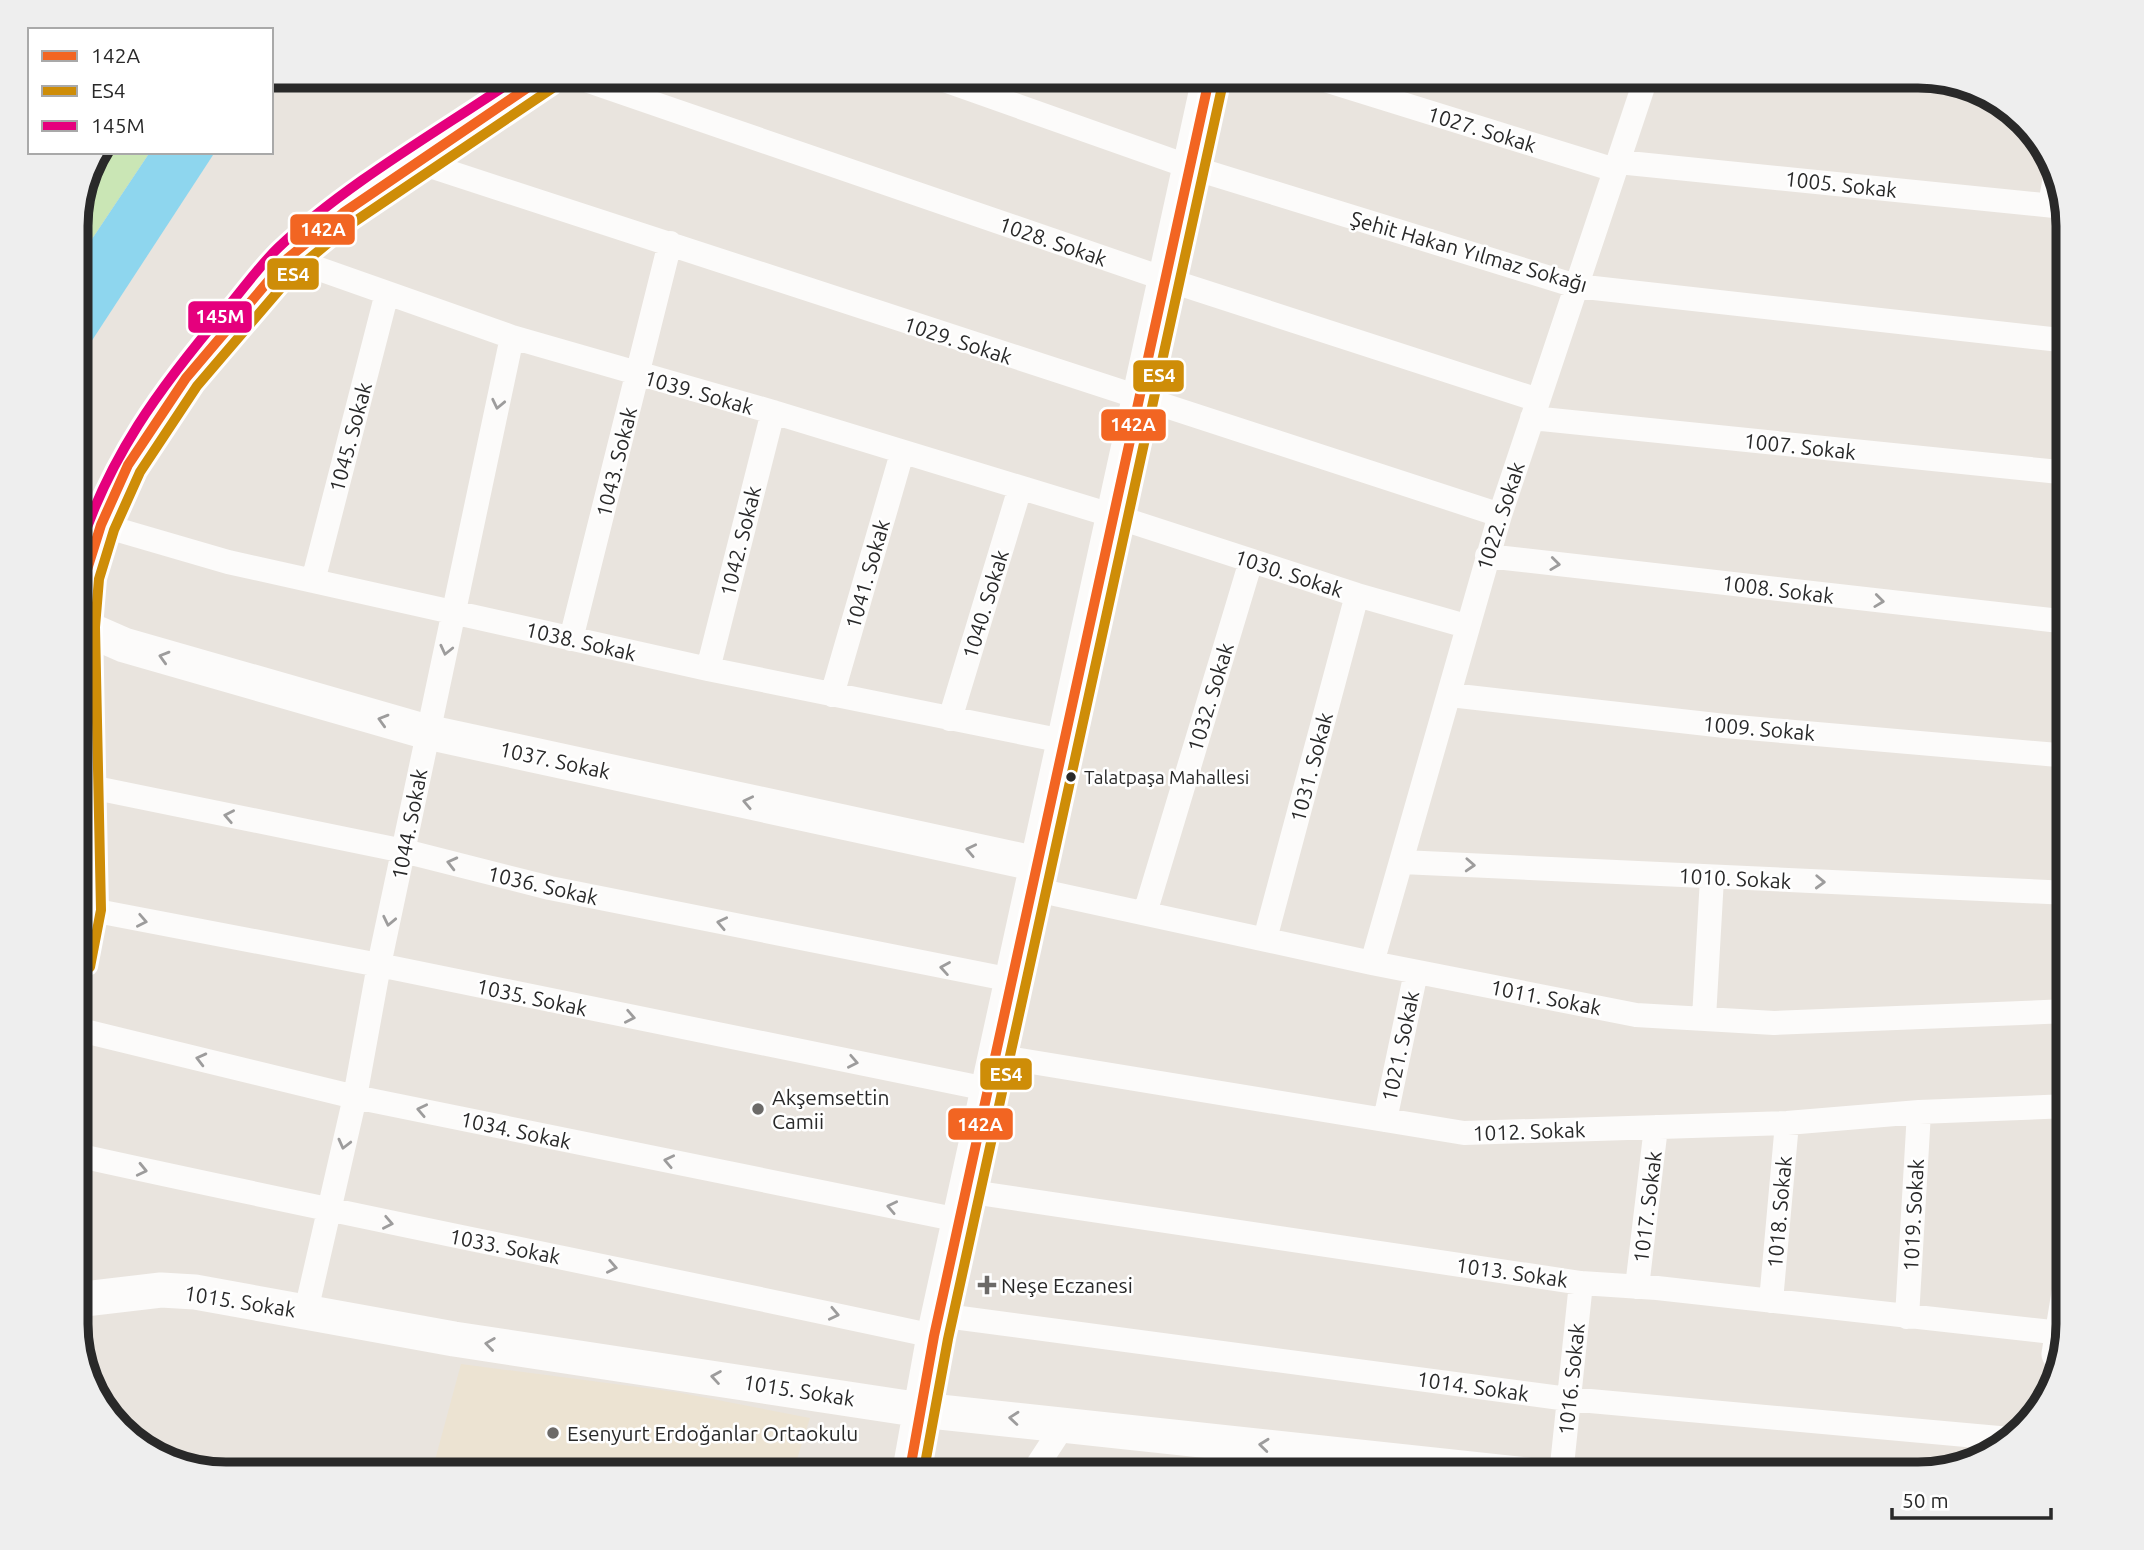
<svg xmlns="http://www.w3.org/2000/svg" width="2144" height="1550" viewBox="0 0 2144 1550" font-family="Ubuntu,sans-serif">
<style>
.education{fill:#ece3d2}
.green{fill:#cae6b5}
.water{fill:#8ed6ee}
.lines{fill:none;stroke-linecap:round;stroke-linejoin:round}
.street{stroke:#fcfbfa;stroke-width:24}
.secondary{stroke:#fcfbfa;stroke-width:35}
.bus-1-casing{stroke:#fff;stroke-width:16}
.bus-2-casing{stroke:#fff;stroke-width:16}
.bus-3-casing{stroke:#fff;stroke-width:16}
.bus-1{stroke:#f26522;stroke-width:10}
.bus-2{stroke:#ce8d08;stroke-width:10}
.bus-3{stroke:#e5007d;stroke-width:10}
.oneway{stroke:#9d9c9c}
.bus-dot{fill:#292929;stroke:#fff;stroke-width:2.5}
.poi-dot{fill:#6c6a68;stroke:#fff;stroke-width:2.5}
.labels{text-anchor:middle;dominant-baseline:central;stroke-width:5;stroke-linejoin:round;paint-order:stroke}
.bus-label{font-size:19px;fill:#292929;stroke:#fff;text-anchor:start}
.street-label{font-size:21px;fill:#292929;stroke:#fff}
.poi-label{font-size:21px;fill:#292929;stroke:#fff;text-anchor:start}
.rim{fill:none;stroke:#292929;stroke-width:9}
.line-badge{stroke:#fff;stroke-width:2.5}
.badge-label{font-size:19px;text-anchor:middle;font-weight:bold;fill:#fff}
</style>
<rect width="100%" height="100%" fill="#e9e4de"/>
<path class="education" d="M 461,1364 L 676,1392 L 810,1418 L 792,1475 L 431,1475 Z"/>
<path class="green" d="M 96,152 L 150,152 L 76,263 L 76,215 L 91,158 Z"/>
<path class="water" d="M 150,152 L 215,152 L 76,365 L 76,263 Z"/>
<g class="lines">
<path class="street" d="M 571,75 L 1168,280 L 1538,400
M 930,75 L 1190,167 L 1576,286 L 2069,341
M 1309,75 L 1615,170
M 418,162 L 1500,515
M 1618,162 L 2064,207
M 2050,205 L 2056,171
M 288,258 L 512,337 L 773,412 L 1114,516 L 1357,595 L 1466,626
M 1532,418 L 2069,473
M 101,525 L 228,562 L 708,669 L 1063,741
M 1487,556 L 2069,622
M 313,581 L 387,293
M 571,639 L 670,243
M 708,669 L 773,412
M 832,695 L 902,453
M 1450,695 L 1725,726 L 2069,756
M 950,719 L 1020,488
M 76,784 L 404,851 L 550,888 L 1012,980
M 1402,862 L 2069,893
M 1032,889 L 1372,963 L 1636,1015 L 1774,1023 L 2069,1011
M 76,907 L 379,965 L 987,1089
M 1145,913 L 1251,561
M 1265,939 L 1357,595
M 1372,963 L 1500,515 L 1647,75
M 1704,1018 L 1712,878
M 76,1029 L 355,1097 L 959,1220
M 995,1056 L 1464,1133 L 1787,1123 L 1919,1112 L 2069,1106
M 1385,1120 L 1416,972
M 76,1155 C 361,1218 648,1274 934,1336
M 965,1191 L 1581,1283 L 1657,1288 L 2061,1333
M 1637,1287 L 1656,1127
M 1771,1301 L 1787,1123
M 306,1311 L 355,1097 L 379,965 L 512,337
M 938,1315 L 1568,1399 L 2010,1439
M 1907,1317 L 1919,1112
M 1031,1475 L 1065,1423
M 1561,1475 L 1581,1283"/>
<path class="secondary" d="M 76,624 L 124,645 L 427,732 L 1037,864
M 76,964 L 87,910 L 86,787 L 82,752 L 81,626 L 85,576 L 101,525 L 128,465 L 186,378 L 288,258 L 343,213 L 546,75
M 76,1300 L 161,1290 L 195,1292 L 454,1339 L 921,1410 L 1527,1475
M 2059,1354 L 2069,1293
M 909,1475 L 934,1336 L 1210,75"/>
<g class="bus-1-casing">
<path id="bus-1" d="M 76,964 L 87,910 L 81,626 L 85,576 L 101,525 L 128,465 L 186,378 L 288,258 L 343,213 L 546,75
M 909,1475 L 934,1336 L 1210,75"/>
</g>
<g class="bus-2-casing">
<path id="bus-2" d="M 90,967 L 101,910 L 95,627 L 99,579 L 114,530 L 140,472 L 197,386 L 298,268 L 351,224 L 554,87
M 923,1475 L 948,1339 L 1224,78"/>
</g>
<g class="bus-3-casing">
<path id="bus-3" d="M 76,559 C 107,458 160,387 227,308 C 244,288 260,265 279,247 C 348,182 442,129 521,75"/>
</g>
<use href="#bus-1" class="bus-1"/>
<use href="#bus-2" class="bus-2"/>
<use href="#bus-3" class="bus-3"/>
</g>
<defs><path id="oneway-chevron" d="M-2-3.5L2.5 0L-2 3.5" fill="none" stroke-width="1.6" stroke-linecap="round" stroke-linejoin="round" transform="scale(1.75)"/></defs>
<g class="oneway">
<use href="#oneway-chevron" transform="translate(498 404) rotate(102)"/>
<use href="#oneway-chevron" transform="translate(1555 564) rotate(7)"/>
<use href="#oneway-chevron" transform="translate(1879 601) rotate(7)"/>
<use href="#oneway-chevron" transform="translate(446 650) rotate(103)"/>
<use href="#oneway-chevron" transform="translate(164 657) rotate(-164)"/>
<use href="#oneway-chevron" transform="translate(383 720) rotate(-164)"/>
<use href="#oneway-chevron" transform="translate(748 802) rotate(-168)"/>
<use href="#oneway-chevron" transform="translate(229 816) rotate(-169)"/>
<use href="#oneway-chevron" transform="translate(971 850) rotate(-168)"/>
<use href="#oneway-chevron" transform="translate(452 863) rotate(-166)"/>
<use href="#oneway-chevron" transform="translate(1470 865) rotate(3)"/>
<use href="#oneway-chevron" transform="translate(1820 882) rotate(2)"/>
<use href="#oneway-chevron" transform="translate(142 921) rotate(11)"/>
<use href="#oneway-chevron" transform="translate(389 921) rotate(102)"/>
<use href="#oneway-chevron" transform="translate(722 923) rotate(-168)"/>
<use href="#oneway-chevron" transform="translate(945 968) rotate(-170)"/>
<use href="#oneway-chevron" transform="translate(630 1017) rotate(11)"/>
<use href="#oneway-chevron" transform="translate(201 1059) rotate(-166)"/>
<use href="#oneway-chevron" transform="translate(853 1062) rotate(11)"/>
<use href="#oneway-chevron" transform="translate(422 1110) rotate(-168)"/>
<use href="#oneway-chevron" transform="translate(344 1144) rotate(104)"/>
<use href="#oneway-chevron" transform="translate(669 1161) rotate(-168)"/>
<use href="#oneway-chevron" transform="translate(142 1170) rotate(13)"/>
<use href="#oneway-chevron" transform="translate(892 1207) rotate(-168)"/>
<use href="#oneway-chevron" transform="translate(388 1223) rotate(11)"/>
<use href="#oneway-chevron" transform="translate(612 1267) rotate(11)"/>
<use href="#oneway-chevron" transform="translate(834 1314) rotate(12)"/>
<use href="#oneway-chevron" transform="translate(490 1344) rotate(-172)"/>
<use href="#oneway-chevron" transform="translate(716 1377) rotate(-171)"/>
<use href="#oneway-chevron" transform="translate(1014 1418) rotate(-175)"/>
<use href="#oneway-chevron" transform="translate(1264 1445) rotate(-174)"/>
</g>
<circle class="bus-dot" cx="1071" cy="777" r="6"/>
<g class="poi-dot">
<circle cx="758" cy="1109" r="7"/>
<path d="M983.5 1274.5h7v7h7v7h-7v7h-7v-7h-7v-7h7z"/>
<circle cx="553" cy="1433" r="7"/>
</g>
<g class="labels">
<g class="bus-label">
<text x="1084" y="777">Talatpaşa Mahallesi</text>
</g>
<g class="street-label">
<text transform="translate(1482 129) rotate(17)">1027. Sokak</text>
<text transform="translate(1841 184) rotate(6)">1005. Sokak</text>
<text transform="translate(1053 241) rotate(19)">1028. Sokak</text>
<text transform="translate(1469 251) rotate(16)">Şehit Hakan Yılmaz Sokağı</text>
<text transform="translate(958 340) rotate(18)">1029. Sokak</text>
<text transform="translate(699 392) rotate(16)">1039. Sokak</text>
<text transform="translate(350 437) rotate(-75)">1045. Sokak</text>
<text transform="translate(1800 446) rotate(6)">1007. Sokak</text>
<text transform="translate(616 462) rotate(-76)">1043. Sokak</text>
<text transform="translate(1500 516) rotate(-72)">1022. Sokak</text>
<text transform="translate(740 541) rotate(-76)">1042. Sokak</text>
<text transform="translate(1289 573) rotate(18)">1030. Sokak</text>
<text transform="translate(867 574) rotate(-74)">1041. Sokak</text>
<text transform="translate(1778 589) rotate(7)">1008. Sokak</text>
<text transform="translate(985 604) rotate(-73)">1040. Sokak</text>
<text transform="translate(581 641) rotate(13)">1038. Sokak</text>
<text transform="translate(1210 697) rotate(-73)">1032. Sokak</text>
<text transform="translate(1759 728) rotate(5)">1009. Sokak</text>
<text transform="translate(555 760) rotate(12)">1037. Sokak</text>
<text transform="translate(1311 767) rotate(-75)">1031. Sokak</text>
<text transform="translate(409 824) rotate(-79)">1044. Sokak</text>
<text transform="translate(1735 878) rotate(3)">1010. Sokak</text>
<text transform="translate(543 885) rotate(13)">1036. Sokak</text>
<text transform="translate(532 997) rotate(12)">1035. Sokak</text>
<text transform="translate(1546 997) rotate(11)">1011. Sokak</text>
<text transform="translate(1400 1046) rotate(-78)">1021. Sokak</text>
<text transform="translate(516 1130) rotate(12)">1034. Sokak</text>
<text transform="translate(1529 1131) rotate(-2)">1012. Sokak</text>
<text transform="translate(1647 1207) rotate(-83)">1017. Sokak</text>
<text transform="translate(1779 1212) rotate(-85)">1018. Sokak</text>
<text transform="translate(1913 1215) rotate(-87)">1019. Sokak</text>
<text transform="translate(505 1246) rotate(11)">1033. Sokak</text>
<text transform="translate(1512 1272) rotate(8)">1013. Sokak</text>
<text transform="translate(240 1301) rotate(9)">1015. Sokak</text>
<text transform="translate(1571 1379) rotate(-84)">1016. Sokak</text>
<text transform="translate(1473 1386) rotate(8)">1014. Sokak</text>
<text transform="translate(799 1390) rotate(9)">1015. Sokak</text>
</g>
<g class="poi-label">
<text x="772" y="1097">Akşemsettin<tspan x="772" dy="24">Camii</tspan></text>
<text x="1001" y="1285">Neşe Eczanesi</text>
<text x="567" y="1433">Esenyurt Erdoğanlar Ortaokulu</text>
</g>
</g>
<path d="M0 0H2144V1550H0ZM226 88H1918A138 138 0 0 1 2056 226V1324A138 138 0 0 1 1918 1462H226A138 138 0 0 1 88 1324V226A138 138 0 0 1 226 88Z" fill="#eee" fill-rule="evenodd"/>
<path class="rim" d="M226 88H1918A138 138 0 0 1 2056 226V1324A138 138 0 0 1 1918 1462H226A138 138 0 0 1 88 1324V226A138 138 0 0 1 226 88Z"/>
<g class="line-badge">
<rect x="289" y="213" width="67" height="33" rx="7" fill="#f26522"/>
<rect x="266" y="257" width="54" height="34" rx="7" fill="#ce8d08"/>
<rect x="187" y="300" width="66" height="34" rx="7" fill="#e5007d"/>
<rect x="1132" y="359" width="53" height="34" rx="7" fill="#ce8d08"/>
<rect x="1100" y="408" width="67" height="34" rx="7" fill="#f26522"/>
<rect x="979" y="1057" width="54" height="34" rx="7" fill="#ce8d08"/>
<rect x="947" y="1107" width="67" height="34" rx="7" fill="#f26522"/>
</g>
<g class="badge-label">
<text x="323" y="236">142A</text>
<text x="293" y="281">ES4</text>
<text x="220" y="323">145M</text>
<text x="1159" y="382">ES4</text>
<text x="1133" y="431">142A</text>
<text x="1006" y="1081">ES4</text>
<text x="980" y="1131">142A</text>
</g>
<rect x="28" y="28" width="245" height="126" fill="#ffffff" stroke="#a9a9a9" stroke-width="2"/>
<rect x="42" y="51" width="35" height="10" fill="#f26522" stroke="#a9a9a9" stroke-width="2"/>
<text x="91" y="63" font-size="21" fill="#292929">142A</text>
<rect x="42" y="86" width="35" height="10" fill="#ce8d08" stroke="#a9a9a9" stroke-width="2"/>
<text x="91" y="98" font-size="21" fill="#292929">ES4</text>
<rect x="42" y="121" width="35" height="10" fill="#e5007d" stroke="#a9a9a9" stroke-width="2"/>
<text x="91" y="133" font-size="21" fill="#292929">145M</text>
<path d="M1892 1508v10h159v-10" fill="none" stroke="#292929" stroke-width="3.5"/>
<text x="1902" y="1508" font-size="21" fill="#292929" stroke="#ffffff" stroke-width="5" paint-order="stroke">50 m</text>
</svg>
